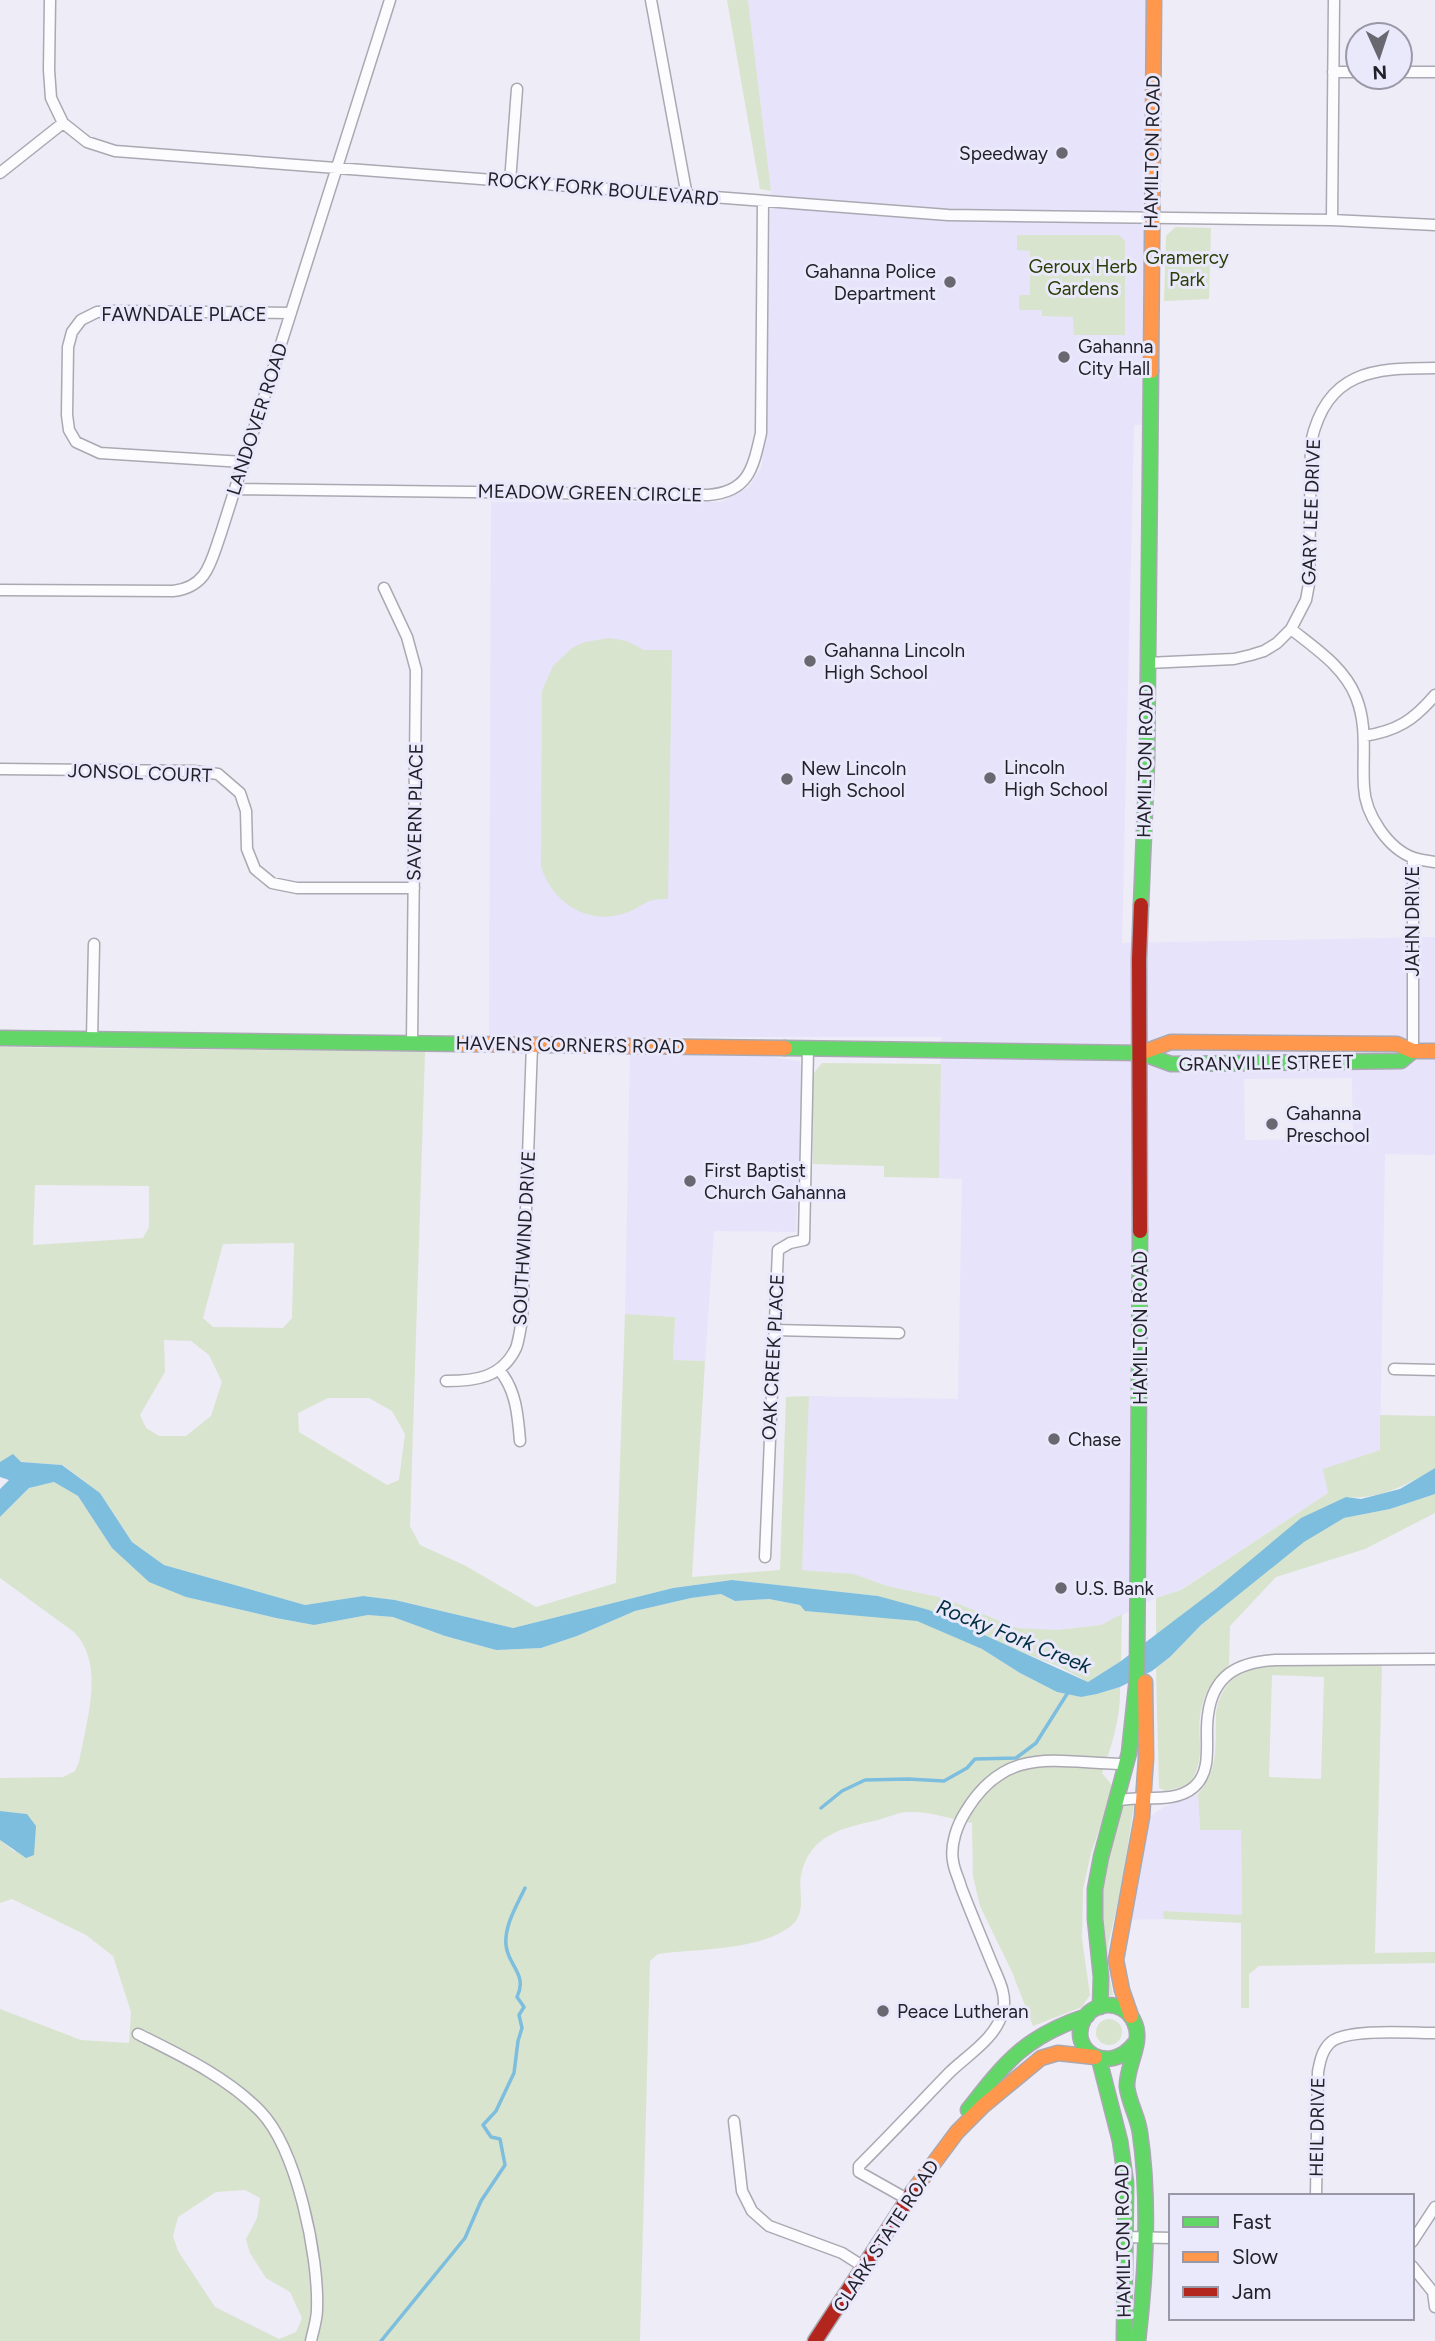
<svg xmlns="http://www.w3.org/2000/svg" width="1435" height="2341" viewBox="0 0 1435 2341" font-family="Figtree,sans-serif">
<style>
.built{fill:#e6e3fa;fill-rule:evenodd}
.green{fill:#d9e4ce;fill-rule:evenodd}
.water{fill:#7dbede}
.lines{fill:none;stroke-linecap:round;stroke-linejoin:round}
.stream{stroke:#7dbede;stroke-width:3.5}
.street-casing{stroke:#aaa8b1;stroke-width:13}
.fast-casing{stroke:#aaa8b1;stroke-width:17}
.slow-casing{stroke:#aaa8b1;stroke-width:17}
.jam-casing{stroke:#aaa8b1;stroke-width:17}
.street{stroke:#fcfcfe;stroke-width:10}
.fast{stroke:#63d668;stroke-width:14}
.slow{stroke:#ff974d;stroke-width:14}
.jam{stroke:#b3261e;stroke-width:14}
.poi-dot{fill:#696871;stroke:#eae8fb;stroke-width:2.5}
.labels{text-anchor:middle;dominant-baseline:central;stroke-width:6;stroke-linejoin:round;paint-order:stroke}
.street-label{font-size:19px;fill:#222129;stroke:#eae8fb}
.poi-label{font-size:19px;fill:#222129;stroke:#eae8fb;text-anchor:start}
.park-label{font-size:19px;fill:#2a3e05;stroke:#eae8fb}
.water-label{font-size:21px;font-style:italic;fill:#012e3f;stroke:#eae8fb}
</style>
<rect width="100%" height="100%" fill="#eeecf7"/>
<path class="built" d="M 748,0 L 1158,0 L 1152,425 L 1134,425 L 1122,943 L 1435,937 L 1435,1155 L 1385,1154 L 1380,1450 L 1324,1469 L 1328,1493 L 1180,1590 L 1156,1598 L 1101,1625 L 1056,1630 L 1017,1628 L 944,1598 L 887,1586 L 854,1574 L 802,1570 L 809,1396 L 958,1399 L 962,1179 L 939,1178 L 941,1037 L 489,1037 L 491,502 L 721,502 L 749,487 L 762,466 L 771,191 ZM 1352,1078 L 1353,1139 L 1245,1140 L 1244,1079 Z
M 630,1054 L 751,1054 L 799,1061 L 803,1072 L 796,1232 L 714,1231 L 705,1361 L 673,1360 L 675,1317 L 625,1314 Z
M 1198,1794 L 1200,1830 L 1241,1830 L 1242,1916 L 1164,1911 L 1164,1919 L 1127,1920 L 1147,1819 L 1164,1807 Z"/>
<path class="green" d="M 727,0 L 748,0 L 771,191 L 760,189 Z
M 1175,227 L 1211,228 L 1209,299 L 1164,301 L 1166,236 Z
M 1017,235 L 1119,235 L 1125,241 L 1125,335 L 1074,335 L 1073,317 L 1042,316 L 1042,310 L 1019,310 L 1019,295 L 1030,295 L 1030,251 L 1017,250 Z
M 609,638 L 627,641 L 644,650 L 672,650 L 668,899 C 642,899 649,904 628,912 C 590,927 553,904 541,867 L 542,691 L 553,666 L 572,648 L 585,642 Z
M 0,1047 L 425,1052 L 410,1526 L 420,1545 L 466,1566 L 536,1607 L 616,1583 L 625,1314 L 675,1317 L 673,1360 L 705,1361 L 692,1577 L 780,1570 L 786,1397 L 809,1396 L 802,1570 L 854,1574 L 887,1586 L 944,1598 L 1017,1628 L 1056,1630 L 1101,1625 L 1122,1614 L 1121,1661 L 1088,1682 L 1060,1667 L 878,1596 L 732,1580 L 673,1588 L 513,1628 L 395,1600 L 363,1596 L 305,1605 L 164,1565 L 132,1542 L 100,1493 L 63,1465 L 21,1462 L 13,1455 L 0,1462 ZM 35,1185 L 149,1186 L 149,1227 L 143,1238 L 33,1245 ZM 294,1243 L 292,1318 L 283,1328 L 213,1327 L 203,1318 L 223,1244 ZM 164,1340 L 191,1341 L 209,1355 L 222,1382 L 211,1416 L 186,1436 L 159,1436 L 146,1428 L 140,1415 L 165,1372 ZM 328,1398 L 369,1398 L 392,1411 L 405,1434 L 399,1480 L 387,1485 L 299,1432 L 298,1413 Z
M 822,1063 L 941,1064 L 939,1178 L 884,1177 L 884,1166 L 813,1164 L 813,1074 Z
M 1380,1415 L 1435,1416 L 1435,1468 C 1407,1485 1379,1500 1346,1497 L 1217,1588 L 1156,1635 L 1156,1598 L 1181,1590 L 1328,1493 L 1323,1469 L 1380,1450 Z
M 54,1482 L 78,1496 L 112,1548 L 186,1597 L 276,1618 L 314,1625 L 368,1615 L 393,1617 L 445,1636 L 496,1650 L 541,1648 L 577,1636 L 635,1611 L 691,1598 L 721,1594 L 735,1601 L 769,1599 L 800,1605 L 806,1611 L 917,1620 L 982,1649 L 1020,1673 L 1057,1692 L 1081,1697 L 1097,1694 L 1120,1687 C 1121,1717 1112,1745 1102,1773 L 1111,1784 L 1112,1793 L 1091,1853 L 1083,1889 L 1082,1939 L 1090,1995 L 1082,2007 L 1033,2026 L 1012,1972 L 980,1906 L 973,1876 L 972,1823 C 953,1819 928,1811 909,1812 C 899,1812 888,1817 878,1820 C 843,1828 810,1834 801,1875 C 798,1891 807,1912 792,1925 C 761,1951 697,1949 658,1954 L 650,1961 L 640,2341 L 0,2341 L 0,2009 L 81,2040 L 129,2043 L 131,2012 L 113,1956 L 86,1935 L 12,1899 L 0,1903 L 0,1840 L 15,1852 L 27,1814 L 0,1811 L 0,1778 L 63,1777 L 75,1771 L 79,1762 C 86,1722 106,1664 74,1632 L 0,1578 L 0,1517 L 29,1488 ZM 245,2190 L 260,2198 L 257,2218 L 246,2239 L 250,2253 L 266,2278 L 290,2292 L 302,2318 L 296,2332 L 279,2339 L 215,2307 L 178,2251 L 173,2236 L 178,2217 L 216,2192 Z
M 1435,1494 L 1435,1513 L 1365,1549 L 1276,1577 L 1230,1626 L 1229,1665 C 1217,1677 1206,1688 1202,1706 C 1194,1737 1209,1754 1189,1785 L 1165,1791 L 1159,1788 L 1156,1668 L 1170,1657 L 1201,1625 L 1304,1541 L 1344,1518 L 1390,1509 Z
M 1382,1665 L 1375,1953 L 1435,1952 L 1435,1963 L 1259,1966 L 1249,1974 L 1249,2008 L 1241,2008 L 1241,1923 L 1164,1919 L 1163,1911 L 1242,1915 L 1241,1830 L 1200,1830 L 1198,1794 C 1219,1769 1215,1748 1216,1717 C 1216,1701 1226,1680 1242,1673 C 1272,1660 1347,1666 1382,1665 ZM 1272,1675 L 1324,1677 L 1321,1779 L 1269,1777 Z
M 1134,1804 L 1123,1878 L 1108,1946 L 1107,1964 L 1113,1995 L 1103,1997 L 1095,1904 L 1118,1813 L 1125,1805 Z
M1096 2032a13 13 0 1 1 26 0a13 13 0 1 1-26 0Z"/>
<path class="water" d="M 13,1454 L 21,1462 L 62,1465 L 100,1493 L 132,1542 L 164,1565 L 305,1605 L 363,1596 L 395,1600 L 513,1628 L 673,1588 L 732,1580 L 878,1596 L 929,1610 L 1088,1682 L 1121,1661 L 1217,1588 L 1301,1518 L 1346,1497 L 1361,1499 L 1400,1489 L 1435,1468 L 1435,1494 L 1390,1509 L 1344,1518 L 1304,1542 L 1201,1625 L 1170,1657 L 1152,1671 L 1120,1687 L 1097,1694 L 1081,1697 L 1057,1692 L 1020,1673 L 982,1649 L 917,1621 L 805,1611 L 800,1605 L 769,1599 L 735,1601 L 721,1594 L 691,1598 L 635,1611 L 577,1636 L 541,1648 L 496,1650 L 445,1636 L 393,1617 L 368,1615 L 314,1625 L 276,1618 L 186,1597 L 149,1582 L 112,1548 L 78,1496 L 54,1482 L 29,1488 L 0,1517 L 0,1489 L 9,1480 L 0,1477 L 0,1462 Z
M 0,1811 L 27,1814 L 36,1826 L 34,1855 L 26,1858 L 0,1840 Z"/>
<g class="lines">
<path class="stream" d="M 821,1808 L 842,1791 L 865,1780 L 908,1779 L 944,1781 L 967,1768 L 975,1759 L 1016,1758 L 1036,1743 L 1067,1694
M 381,2341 L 465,2238 L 481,2201 L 505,2165 L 500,2139 L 491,2137 L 483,2125 L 496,2111 L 514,2073 L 518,2041 L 522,2028 L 519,2015 L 524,2007 L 517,1997 C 528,1974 508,1966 506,1945 C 504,1926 517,1905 525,1888"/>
<g class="street-casing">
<path id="street" d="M 50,0 L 49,70 L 51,98 L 63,123 L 87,142 L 115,151 L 948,215 L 1332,220 L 1435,225
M 651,0 L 687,196
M 1333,72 L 1358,72
M 1400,72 L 1435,72
M 0,173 L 63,123
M 510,182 L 517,89
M 1332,220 L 1334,0
M 243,462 L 100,453 L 76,442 L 69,430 L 67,415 L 68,347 L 72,332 L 81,320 L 97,312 L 113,311 L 291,313
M 235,489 L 708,495 C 749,492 753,468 761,433 L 763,202
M 384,588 L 407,637 L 416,670 L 412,1043
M 0,590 L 173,591 C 208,587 211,561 221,533 L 390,0
M 1291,629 C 1316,649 1344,667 1356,697 C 1368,727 1362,756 1364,787 C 1365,814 1388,849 1414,858 C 1420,860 1428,861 1435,862
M 1147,663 L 1234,659 L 1251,655 L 1264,651 L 1277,643 L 1291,629 L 1306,600 L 1309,584 L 1311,442 C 1327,371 1373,368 1435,368
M 1364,736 C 1397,731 1414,720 1435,695
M 0,769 L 194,771 L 218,774 L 240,793 L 246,811 L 247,849 L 255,869 L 272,883 L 297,888 L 414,888
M 92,1039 L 94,944
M 1413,1051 L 1413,858
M 774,1330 L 899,1333
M 1394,1369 L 1435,1370
M 499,1370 C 516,1389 518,1416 520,1441
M 446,1381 C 475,1381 502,1378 516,1348 C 519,1340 520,1329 522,1321 L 532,1045
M 765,1557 L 778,1250 L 790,1243 L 804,1240 L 808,1049
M 1116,1801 C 1140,1794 1173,1805 1194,1787 C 1214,1769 1204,1739 1208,1715 C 1213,1675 1238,1662 1275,1660 L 1435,1659
M 138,2034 C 180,2055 227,2077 260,2111 C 297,2149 319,2257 317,2309 C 317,2320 313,2331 311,2341
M 734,2121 L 742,2191 L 752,2211 L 769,2226 L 842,2253 L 864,2267
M 1316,2196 L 1318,2072 C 1320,2061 1322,2050 1331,2042 C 1348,2028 1412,2033 1435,2033
M 907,2199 L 859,2172 L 859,2166 C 889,2136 918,2105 948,2074 C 967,2055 996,2039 1003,2011 C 1007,1995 999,1980 993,1966 C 982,1939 971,1913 961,1887 C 959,1879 954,1870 953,1861 C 950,1845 957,1825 966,1811 C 1008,1742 1060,1764 1127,1764
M 1125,2237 L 1171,2238
M 1412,2242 L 1435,2207
M 1412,2266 L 1433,2292 L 1435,2307"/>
</g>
<g class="fast-casing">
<path id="fast" d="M 1141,905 L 1147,761 L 1151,371
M 0,1038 L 464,1044
M 785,1048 L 1141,1053 L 1171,1064 L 1401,1061 L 1413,1051
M 1100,2007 L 1101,1977 L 1095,1919 L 1095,1889 L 1101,1857 L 1129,1753 L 1137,1678 L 1140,1231
M 1135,2043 C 1109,2077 1067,2050 1084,2019 C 1087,2013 1094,2008 1101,2006 C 1115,2002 1130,2010 1135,2024 C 1143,2044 1126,2066 1127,2087 C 1129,2103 1138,2117 1140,2133 C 1150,2201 1146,2273 1138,2341
M 1099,2059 L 1120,2141 L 1126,2183 L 1124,2341
M 968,2110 C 1006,2061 1026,2036 1087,2016"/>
</g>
<g class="slow-casing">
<path id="slow" d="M 1151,371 L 1154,0
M 464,1044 L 785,1048
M 1141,1053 L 1171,1042 L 1397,1044 L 1413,1051 L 1435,1051
M 1131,2016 L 1122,1990 L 1116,1960 L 1142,1817 L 1146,1758 L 1145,1682
M 913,2191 L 957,2132 L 983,2106 L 1041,2058 L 1058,2053 L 1095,2057"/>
</g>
<g class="jam-casing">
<path id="jam" d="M 1140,1231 L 1139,959 L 1141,905
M 815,2341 L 913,2191"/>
</g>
<use href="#street" class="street"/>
<use href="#fast" class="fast"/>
<use href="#slow" class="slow"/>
<use href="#jam" class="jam"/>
</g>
<g class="poi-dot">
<circle cx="1062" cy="153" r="7"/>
<circle cx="950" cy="282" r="7"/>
<circle cx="1064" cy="357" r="7"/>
<circle cx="810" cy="661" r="7"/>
<circle cx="990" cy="778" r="7"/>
<circle cx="787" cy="779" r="7"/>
<circle cx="1272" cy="1124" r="7"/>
<circle cx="690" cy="1181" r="7"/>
<circle cx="1054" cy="1439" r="7"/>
<circle cx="1061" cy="1588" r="7"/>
<circle cx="883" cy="2011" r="7"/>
</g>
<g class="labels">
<g class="street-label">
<text transform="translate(1152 152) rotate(-89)">HAMILTON ROAD</text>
<text transform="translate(603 189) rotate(5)">ROCKY FORK BOULEVARD</text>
<text x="184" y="314">FAWNDALE PLACE</text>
<text transform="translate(257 419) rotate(-72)">LANDOVER ROAD</text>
<text transform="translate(590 493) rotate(1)">MEADOW GREEN CIRCLE</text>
<text transform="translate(1311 512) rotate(-88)">GARY LEE DRIVE</text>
<text transform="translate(1145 761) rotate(-89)">HAMILTON ROAD</text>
<text transform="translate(140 773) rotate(2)">JONSOL COURT</text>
<text transform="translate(415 812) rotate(-89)">SAVERN PLACE</text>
<text transform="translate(1412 921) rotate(-90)">JAHN DRIVE</text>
<text transform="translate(570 1045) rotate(1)">HAVENS CORNERS ROAD</text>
<text transform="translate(1266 1063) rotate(-1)">GRANVILLE STREET</text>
<text transform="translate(524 1238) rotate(-87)">SOUTHWIND DRIVE</text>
<text transform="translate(1140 1328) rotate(-90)">HAMILTON ROAD</text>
<text transform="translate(773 1357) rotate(-87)">OAK CREEK PLACE</text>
<text transform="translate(1317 2127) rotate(-89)">HEIL DRIVE</text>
<text transform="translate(886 2236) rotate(-57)">CLARK STATE ROAD</text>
<text transform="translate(1123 2241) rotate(-91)">HAMILTON ROAD</text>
</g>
<g class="poi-label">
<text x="1048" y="153" text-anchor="end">Speedway</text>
<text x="936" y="271" text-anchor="end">Gahanna Police<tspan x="936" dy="22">Department</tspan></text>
<text x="1078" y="346">Gahanna<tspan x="1078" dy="22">City Hall</tspan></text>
<text x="824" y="650">Gahanna Lincoln<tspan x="824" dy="22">High School</tspan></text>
<text x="1004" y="767">Lincoln<tspan x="1004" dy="22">High School</tspan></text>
<text x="801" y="768">New Lincoln<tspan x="801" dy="22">High School</tspan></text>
<text x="1286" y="1113">Gahanna<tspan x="1286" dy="22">Preschool</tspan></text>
<text x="704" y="1170">First Baptist<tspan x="704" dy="22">Church Gahanna</tspan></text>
<text x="1068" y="1439">Chase</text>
<text x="1075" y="1588">U.S. Bank</text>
<text x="897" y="2011">Peace Lutheran</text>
</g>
<g class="park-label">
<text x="1187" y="257">Gramercy<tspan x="1187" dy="22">Park</tspan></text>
<text x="1083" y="266">Geroux Herb<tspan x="1083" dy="22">Gardens</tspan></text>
</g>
<g class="water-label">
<text transform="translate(1014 1636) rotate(22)">Rocky Fork Creek</text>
</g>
</g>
<rect x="1169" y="2194" width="245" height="126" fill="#eae8fb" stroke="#9a98a7" stroke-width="2"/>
<rect x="1183" y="2217" width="35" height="10" fill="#63d668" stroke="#9a98a7" stroke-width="2"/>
<text x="1232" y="2229" font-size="21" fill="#222129">Fast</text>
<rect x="1183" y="2252" width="35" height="10" fill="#ff974d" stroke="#9a98a7" stroke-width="2"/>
<text x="1232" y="2264" font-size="21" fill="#222129">Slow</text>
<rect x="1183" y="2287" width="35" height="10" fill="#b3261e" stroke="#9a98a7" stroke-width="2"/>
<text x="1232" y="2299" font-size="21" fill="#222129">Jam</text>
<g transform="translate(1379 56) rotate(177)"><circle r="33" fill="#eae8fb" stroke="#9a98a7" stroke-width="2"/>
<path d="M0-5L12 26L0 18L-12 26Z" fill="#696871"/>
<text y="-10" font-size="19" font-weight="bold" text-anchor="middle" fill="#222129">N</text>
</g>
</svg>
